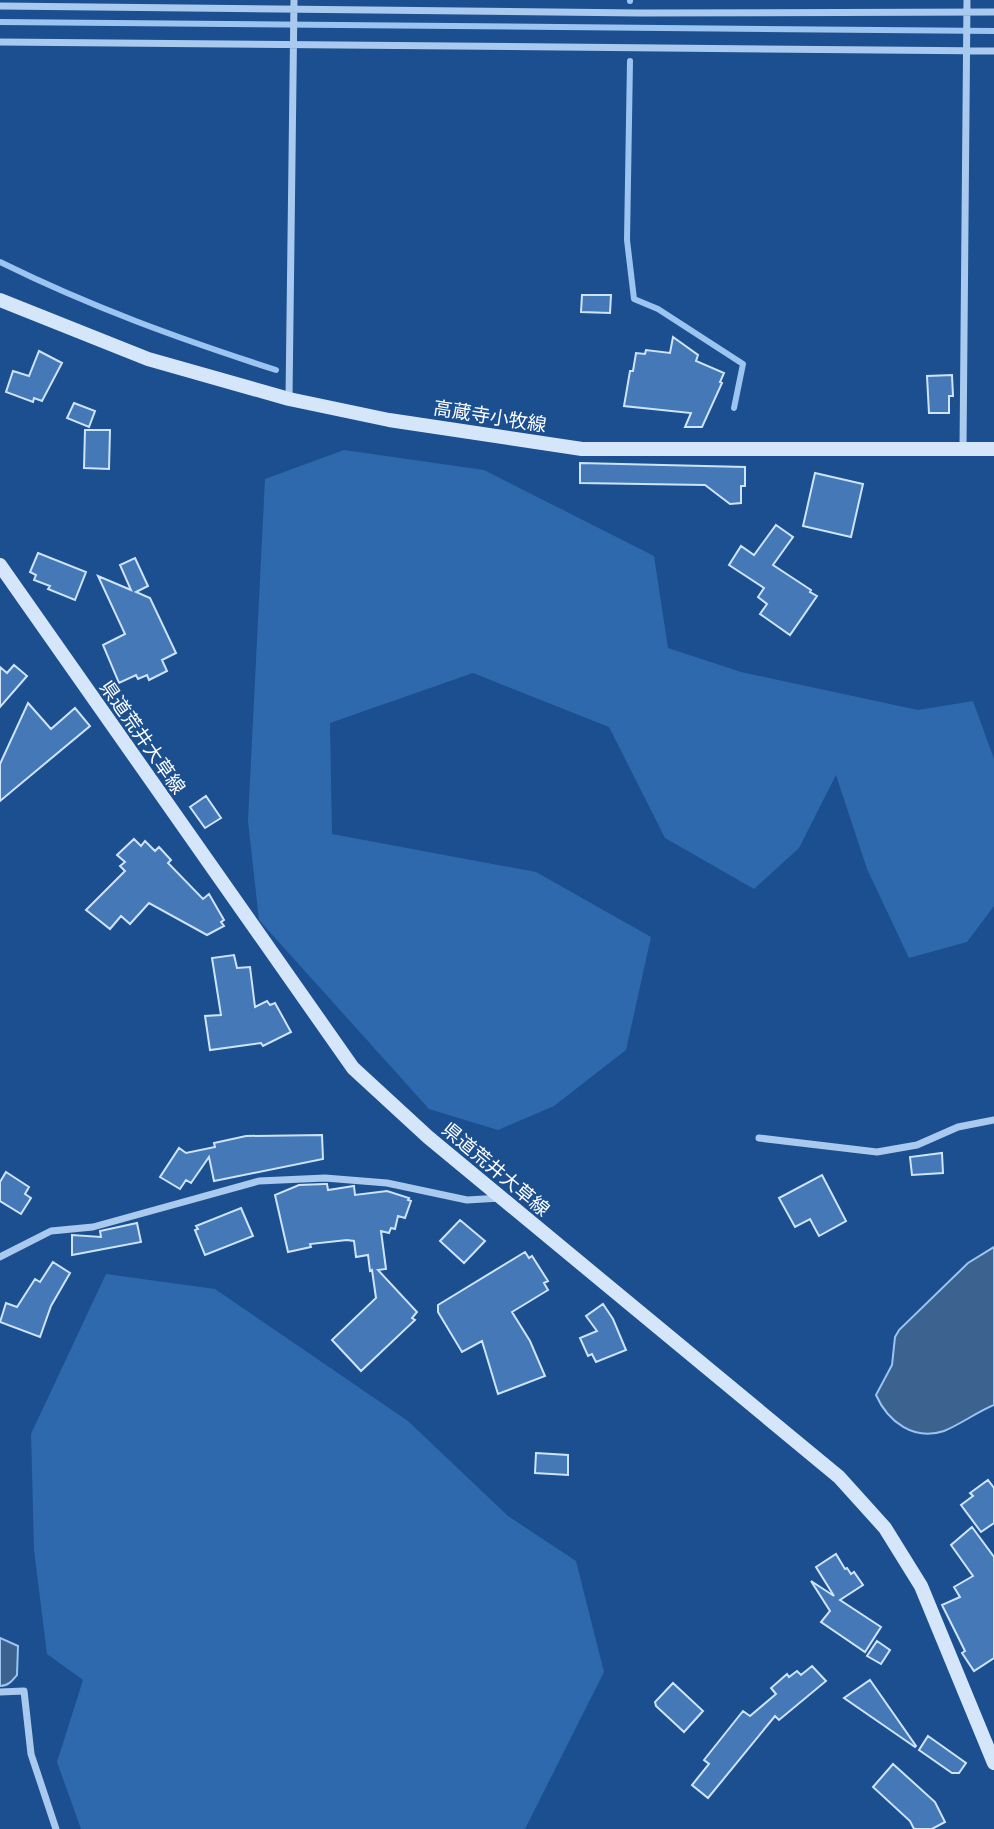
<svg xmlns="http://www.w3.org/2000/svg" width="994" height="1829" viewBox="0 0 994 1829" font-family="'DejaVu Sans','Noto Sans JP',sans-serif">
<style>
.green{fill:#2e69ad}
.water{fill:#3c6290;stroke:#9cc4f0;stroke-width:2}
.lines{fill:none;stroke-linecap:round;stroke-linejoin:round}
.stream{stroke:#9cc4f0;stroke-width:6}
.building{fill:#4478b7;stroke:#cfe3fa;stroke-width:2}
.street{stroke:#a9c9ee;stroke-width:7}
.secondary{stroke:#d6e6fa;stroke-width:14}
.labels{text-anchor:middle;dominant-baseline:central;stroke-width:5;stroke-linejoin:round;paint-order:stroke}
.street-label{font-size:19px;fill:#fff;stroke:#1b4f8f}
</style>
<rect width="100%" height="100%" fill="#1b4f8f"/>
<path class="green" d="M 344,450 L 484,470 L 654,556 L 668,648 L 741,672 L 918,710 L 973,701 L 994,759 L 994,906 L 967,942 L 909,958 L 867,869 L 836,775 L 799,848 L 754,889 L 665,838 L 609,727 L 473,673 L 330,723 L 332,834 L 536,872 L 651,937 L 626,1050 L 554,1106 L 498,1130 L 429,1109 L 259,920 L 248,821 L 265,479 Z
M 106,1274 L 215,1289 L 408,1421 L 508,1516 L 576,1561 L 604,1672 L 525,1829 L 81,1829 L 57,1762 L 83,1680 L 47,1654 L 34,1550 L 31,1434 Z"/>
<path class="water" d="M 994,1247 L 994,1405 C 977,1412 961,1424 944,1431 C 914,1441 888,1422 876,1395 L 892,1365 L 895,1337 L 899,1330 L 968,1263 Z
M 0,1638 L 18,1646 L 17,1675 C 12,1681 8,1686 0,1686 Z"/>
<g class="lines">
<path class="stream" d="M 630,1 L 630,0
M 0,22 L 994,31
M 630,61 L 627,240 L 634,299 L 658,309 L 743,364 L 734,408
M 0,262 C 91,307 180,339 276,370"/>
</g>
<path class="building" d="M 582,295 L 611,295 L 610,313 L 581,312 Z
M 673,337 L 698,355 L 696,361 L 724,373 L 720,382 L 722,383 L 702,427 L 685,427 L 691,413 L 624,406 L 630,371 L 633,371 L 636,353 L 645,354 L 646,350 L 670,353 Z
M 39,351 L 62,363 L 42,401 L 34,398 L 33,402 L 6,392 L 13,371 L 29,376 Z
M 952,375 L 953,396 L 949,396 L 949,413 L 929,413 L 927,376 Z
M 74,403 L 95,411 L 89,427 L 67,418 Z
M 85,430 L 110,430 L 109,469 L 84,468 Z
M 580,463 L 745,467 L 745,486 L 741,486 L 741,503 L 730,504 L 705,485 L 580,483 Z
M 815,473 L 863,484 L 851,537 L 803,526 Z
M 776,525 L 793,537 L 773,565 L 811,590 L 810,592 L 817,596 L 790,635 L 760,614 L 767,604 L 758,597 L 764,588 L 729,565 L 741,546 L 754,555 Z
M 38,553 L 86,572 L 75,600 L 48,589 L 50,586 L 34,580 L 36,575 L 30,572 Z
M 135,558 L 148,586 L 136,592 L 150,598 L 176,653 L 162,660 L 167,671 L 149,680 L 147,675 L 138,679 L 136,675 L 119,683 L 103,645 L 125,634 L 98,576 L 131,590 L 120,565 Z
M 14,665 L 27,676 L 0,707 L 0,667 L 7,673 Z
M 28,703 L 51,729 L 75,708 L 90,726 L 0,801 L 0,764 Z
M 206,796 L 221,818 L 205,828 L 190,807 Z
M 134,839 L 141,846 L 145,841 L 155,851 L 159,847 L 171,860 L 168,863 L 203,899 L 209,894 L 224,920 L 221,922 L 224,926 L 207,935 L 149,903 L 130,924 L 121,916 L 110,929 L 86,910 L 125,871 L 120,866 L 125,862 L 117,855 Z
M 234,955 L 237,968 L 250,967 L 255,1007 L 267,1001 L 270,1005 L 275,1003 L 291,1032 L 263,1046 L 261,1043 L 210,1050 L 205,1016 L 221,1015 L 212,958 Z
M 322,1135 L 323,1159 L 214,1181 L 209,1157 L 191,1183 L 186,1180 L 180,1189 L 160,1177 L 179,1148 L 186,1153 L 215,1147 L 214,1143 L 246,1136 Z
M 942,1153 L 943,1173 L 912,1175 L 910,1157 Z
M 6,1172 L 29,1187 L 25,1194 L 31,1198 L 21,1214 L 0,1201 L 0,1182 Z
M 822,1175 L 846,1221 L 819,1236 L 810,1219 L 795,1227 L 779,1198 Z
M 325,1184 L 327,1184 L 328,1190 L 354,1186 L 355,1195 L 387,1191 L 409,1198 L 408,1200 L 411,1201 L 405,1218 L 398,1216 L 395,1229 L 391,1228 L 389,1233 L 381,1231 L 386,1269 L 378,1270 L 417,1312 L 412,1318 L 415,1320 L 361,1371 L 332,1340 L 376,1298 L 372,1270 L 370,1271 L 368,1255 L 356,1257 L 354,1241 L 347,1240 L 310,1244 L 311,1247 L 288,1252 L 275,1195 L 299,1185 Z
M 241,1208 L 253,1236 L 205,1255 L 195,1230 L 198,1229 L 196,1226 Z
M 460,1220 L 485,1241 L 464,1263 L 440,1241 Z
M 137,1223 L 141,1242 L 72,1255 L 72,1235 L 101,1237 L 100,1231 Z
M 525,1252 L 529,1258 L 532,1256 L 548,1281 L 544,1283 L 548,1290 L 512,1312 L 530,1341 L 545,1376 L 498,1394 L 482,1341 L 462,1352 L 438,1312 L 438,1305 Z
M 53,1262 L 70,1273 L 51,1306 L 40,1337 L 0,1322 L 6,1303 L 17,1307 L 35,1279 L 40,1282 Z
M 603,1304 L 613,1319 L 626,1350 L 596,1362 L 592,1354 L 588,1356 L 580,1338 L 597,1331 L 586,1316 Z
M 536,1453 L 568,1455 L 568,1475 L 535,1473 Z
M 988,1480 L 994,1488 L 994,1523 L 981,1532 L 961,1505 L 973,1496 L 970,1493 Z
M 972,1527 L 994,1557 L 994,1658 L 974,1671 L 962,1653 L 965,1651 L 942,1605 L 960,1597 L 954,1587 L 973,1576 L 951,1545 Z
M 836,1554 L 845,1569 L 847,1568 L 851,1574 L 854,1572 L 863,1585 L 840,1600 L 881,1627 L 865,1652 L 821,1622 L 830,1611 L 811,1581 L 834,1596 L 816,1567 Z
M 877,1641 L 890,1650 L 881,1664 L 867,1656 Z
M 812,1666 L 826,1681 L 779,1720 L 775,1716 L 708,1798 L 692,1785 L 709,1764 L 704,1760 L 743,1711 L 750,1716 L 776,1694 L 771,1688 L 787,1674 L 789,1677 L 797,1671 L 801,1675 Z
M 870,1680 L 916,1746 L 915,1747 L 844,1698 Z
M 673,1683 L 703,1711 L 684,1732 L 656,1706 L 655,1702 Z
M 928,1736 L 966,1763 L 959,1773 L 952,1773 L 919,1750 Z
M 893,1764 L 935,1802 L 945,1822 L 932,1829 L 914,1829 L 910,1821 L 873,1787 Z"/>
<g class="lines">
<path class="street" d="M 0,6 L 640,13 L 994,12
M 0,42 L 994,51
M 289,398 L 294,0
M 963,448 L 967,0
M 759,1138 L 877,1152 L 917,1145 L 958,1127 L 994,1120
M 0,1257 L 51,1231 L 93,1227 L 259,1181 L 325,1178 L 387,1183 L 467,1200 L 501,1198
M 0,1692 L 24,1691 L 31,1754 L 56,1829"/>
<path class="secondary" d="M 0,300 L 148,359 L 289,399 L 389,420 L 582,449 L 994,449
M 0,565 L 353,1068 L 428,1137 L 839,1477 L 885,1528 L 921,1586 L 994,1763"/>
</g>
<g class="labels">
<g class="street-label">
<text transform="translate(490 416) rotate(9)">高蔵寺小牧線</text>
<text transform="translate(143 737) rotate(55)">県道荒井大草線</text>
<text transform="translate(496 1169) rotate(40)">県道荒井大草線</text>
</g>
</g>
</svg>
